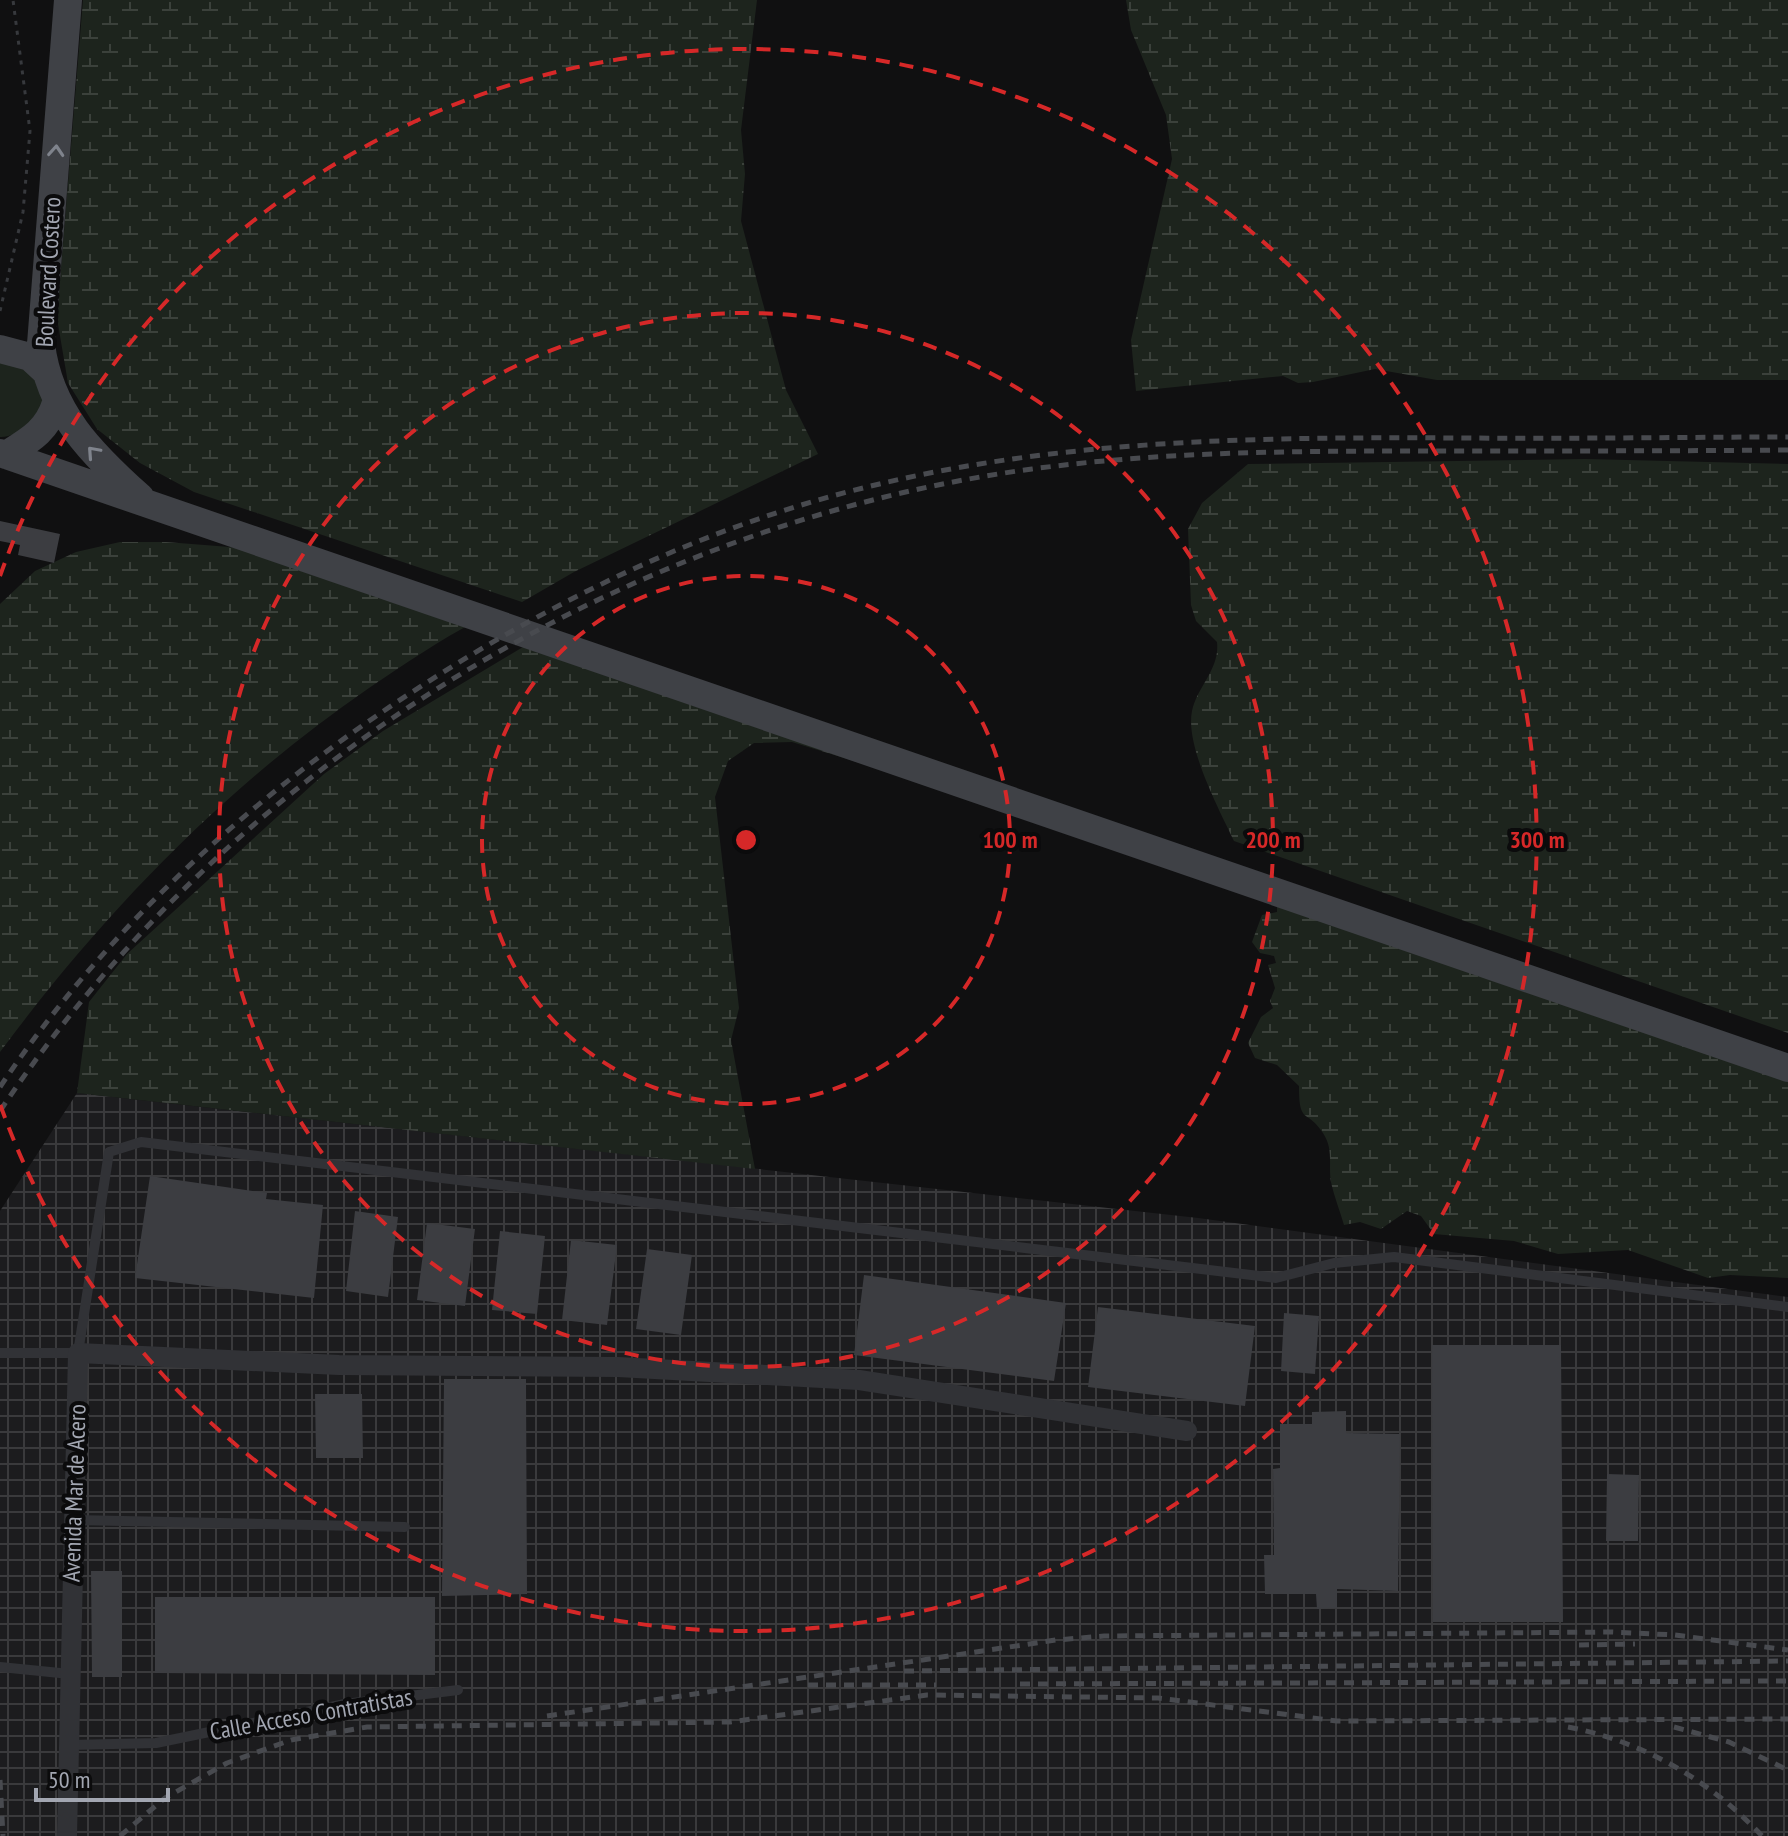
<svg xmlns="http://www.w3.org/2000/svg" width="1788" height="1836" viewBox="0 0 1788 1836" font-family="'PT Sans Narrow',sans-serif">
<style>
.industrial{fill:url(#industrial-grid)}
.grass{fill:#1d241d}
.wetland{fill:url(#wetland-marsh)}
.building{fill:#3c3d41}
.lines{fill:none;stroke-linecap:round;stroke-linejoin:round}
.path{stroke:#37393d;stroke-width:3;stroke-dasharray:4 6;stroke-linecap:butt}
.service{stroke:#313236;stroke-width:10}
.minor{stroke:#313236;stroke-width:20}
.secondary{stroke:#3f4146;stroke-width:28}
.rail{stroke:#484a4f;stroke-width:5;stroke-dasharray:10 8;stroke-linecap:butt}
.oneway{stroke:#7f838c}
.ring{fill:none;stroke:#d62828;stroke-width:4;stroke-dasharray:14 10}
.labels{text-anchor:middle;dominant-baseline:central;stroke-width:8;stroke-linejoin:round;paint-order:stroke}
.street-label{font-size:24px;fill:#a2a6b1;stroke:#0b0b0c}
.centre{fill:#d62828;stroke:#0b0b0c;stroke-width:4}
.ring-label{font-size:24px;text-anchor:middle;font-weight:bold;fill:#d62828;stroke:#0b0b0c;stroke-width:8;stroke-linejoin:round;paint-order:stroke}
</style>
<defs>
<pattern id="industrial-grid" width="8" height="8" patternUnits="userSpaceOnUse" patternTransform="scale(2)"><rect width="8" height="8" fill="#1c1c1e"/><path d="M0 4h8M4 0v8" fill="none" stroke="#3a3a3c"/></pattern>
<pattern id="wetland-marsh" width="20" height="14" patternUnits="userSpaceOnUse" patternTransform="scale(2)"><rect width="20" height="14" fill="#1d241d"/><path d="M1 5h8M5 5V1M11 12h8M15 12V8" fill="none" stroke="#3b413b"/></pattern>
</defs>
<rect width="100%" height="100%" fill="#101011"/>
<path class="industrial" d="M 77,1093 L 1198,1218 L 1788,1297 L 1788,1836 L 0,1836 L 0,1211 Z"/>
<path class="grass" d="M 0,360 L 33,371 C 36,378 43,388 44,396 C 47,416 18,438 0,437 Z"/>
<path class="wetland" d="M 83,0 L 757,0 L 741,130 L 745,174 L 741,221 L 786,390 L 818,454 L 574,572 L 522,602 L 194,492 L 140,463 L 97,429 L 68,383 L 57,318 Z
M 1126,0 L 1788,0 L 1788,380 L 1437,380 L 1375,369 L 1313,382 L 1298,383 L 1283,376 L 1136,391 L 1131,340 L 1172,159 L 1166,115 L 1131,30 Z
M 1585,459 L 1788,464 L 1788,1033 L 1234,841 C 1219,809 1185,746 1192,711 C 1198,685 1220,669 1217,642 L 1196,621 L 1191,605 L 1188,529 L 1202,503 L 1248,464 Z
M 120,542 L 166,542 L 255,549 L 477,621 C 439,640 405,664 369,688 C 225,787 104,912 0,1052 L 0,604 L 35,571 L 76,552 Z
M 533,641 L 981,800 L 792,742 L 754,743 L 728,761 L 715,797 L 739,1008 L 731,1040 L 755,1169 L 77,1093 L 89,1002 L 127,954 L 324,774 L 383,731 Z
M 1277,898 L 1788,1071 L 1788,1278 L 1730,1275 L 1708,1278 L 1628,1250 L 1558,1254 L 1514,1241 L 1434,1234 L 1421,1216 L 1407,1211 L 1381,1229 L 1360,1222 L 1344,1225 C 1340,1211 1334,1196 1331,1182 C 1328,1164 1334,1150 1323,1133 C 1307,1108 1299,1126 1299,1086 L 1277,1065 L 1255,1058 L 1248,1043 L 1261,1017 L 1273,1008 L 1270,1001 L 1275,988 L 1268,965 L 1276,963 L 1274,956 L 1260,953 L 1252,942 L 1262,915 L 1277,912 Z"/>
<path class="building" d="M 0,521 L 60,534 L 54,563 L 18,555 L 20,545 L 0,541 Z
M 150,1176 L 267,1193 L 266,1199 L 323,1205 L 314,1298 L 135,1278 Z
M 355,1211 L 398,1217 L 388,1297 L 346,1291 Z
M 427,1223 L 475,1229 L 465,1306 L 417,1300 Z
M 500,1231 L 545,1236 L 537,1314 L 492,1310 Z
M 571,1240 L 617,1245 L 607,1325 L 562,1320 Z
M 647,1249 L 692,1255 L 681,1335 L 636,1329 Z
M 864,1275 L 1066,1303 L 1054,1381 L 854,1355 Z
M 1098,1307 L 1255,1326 L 1245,1406 L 1088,1387 Z
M 1284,1313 L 1319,1316 L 1315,1374 L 1281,1371 Z
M 1432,1345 L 1561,1345 L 1563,1622 L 1433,1622 Z
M 444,1379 L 526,1379 L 527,1594 L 442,1596 Z
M 315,1394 L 362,1394 L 363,1458 L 316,1458 Z
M 1346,1411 L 1346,1433 L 1400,1434 L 1398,1591 L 1337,1589 L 1337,1608 L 1317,1609 L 1316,1594 L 1265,1594 L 1264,1555 L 1274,1555 L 1273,1469 L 1280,1468 L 1280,1424 L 1312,1424 L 1312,1412 Z
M 1607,1474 L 1639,1475 L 1638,1541 L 1606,1541 Z
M 91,1571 L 122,1571 L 122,1677 L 92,1677 Z
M 155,1597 L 435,1597 L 435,1675 L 155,1673 Z"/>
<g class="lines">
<path class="path" d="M 0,311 L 23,212 L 30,131 L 13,0"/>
<path class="service" d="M 0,1353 L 78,1353 L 109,1152 L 141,1142 L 1276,1278 L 1334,1263 L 1394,1257 L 1788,1307
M 74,1520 L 405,1527
M 0,1667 L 70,1674
M 69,1745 L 156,1743 L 345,1704 L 458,1690"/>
<path class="minor" d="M 67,1836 L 78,1353 L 339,1365 L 618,1367 L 859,1380 L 1187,1431"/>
<path class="secondary" d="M 68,0 L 41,344 C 49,412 92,454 140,497
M 0,349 L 30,357 L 44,370
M 0,453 L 1788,1068
M 6,455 C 30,440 47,431 56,403"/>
<path class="rail" d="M 0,1087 C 97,942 226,820 369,721 C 521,616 687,531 867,487 C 1064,438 1265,437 1466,438 C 1573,439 1681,437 1788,437
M 0,1111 C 229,767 623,524 1032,469 C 1166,451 1300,451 1435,451 C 1553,451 1670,451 1788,450
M 1579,1645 L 1635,1644
M 904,1671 L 1788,1661
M 1020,1684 L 1788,1681
M 808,1685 L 936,1685
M 547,1716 L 1056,1640 L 1104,1636 L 1613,1632 L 1675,1635 L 1788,1650
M 1568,1727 C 1642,1741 1710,1780 1762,1836
M 1674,1727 L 1729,1742 L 1788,1770
M 0,1780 L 3,1836
M 120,1836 L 165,1798 L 227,1763 L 291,1740 L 367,1727 L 730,1722 L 927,1695 L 1158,1698 L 1337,1721 L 1788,1719"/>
</g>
<defs><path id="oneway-chevron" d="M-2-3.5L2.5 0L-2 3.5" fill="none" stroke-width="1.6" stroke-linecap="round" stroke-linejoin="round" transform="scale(2)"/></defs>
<g class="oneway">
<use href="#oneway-chevron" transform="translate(56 151) rotate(-86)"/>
<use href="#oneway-chevron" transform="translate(93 452) rotate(-132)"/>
</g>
<g class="ring">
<circle cx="746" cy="840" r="264"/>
<circle cx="746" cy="840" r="527"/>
<path d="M0 576A791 791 0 1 1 0 1104"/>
</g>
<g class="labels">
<g class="street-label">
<text transform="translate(48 272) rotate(-87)">Boulevard Costero</text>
<text transform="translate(74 1493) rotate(-88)">Avenida Mar de Acero</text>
<text transform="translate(311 1714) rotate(-10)">Calle Acceso Contratistas</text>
</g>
</g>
<circle cx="746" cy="840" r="12" class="centre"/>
<g class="ring-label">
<text x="1010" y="848">100 m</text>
<text x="1273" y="848">200 m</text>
<text x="1537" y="848">300 m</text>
</g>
<path d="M36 1788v12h132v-12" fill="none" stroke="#a2a6b1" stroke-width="4"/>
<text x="48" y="1788" font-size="24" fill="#a2a6b1" stroke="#0b0b0c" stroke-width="6" paint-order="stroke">50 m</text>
</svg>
